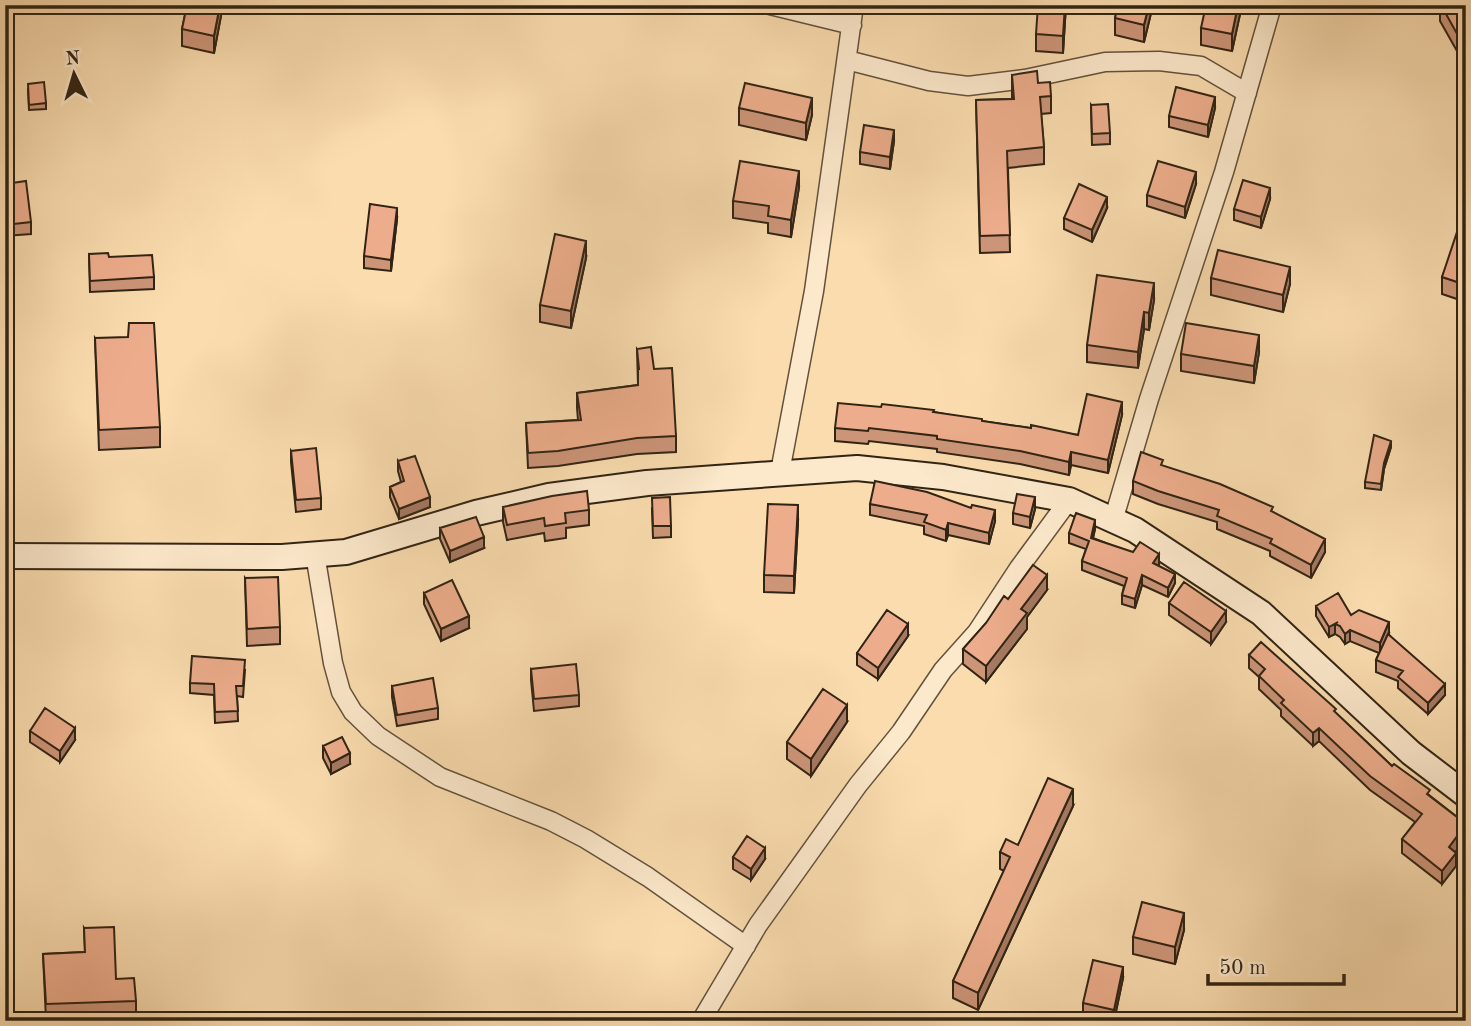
<svg xmlns="http://www.w3.org/2000/svg" width="1471" height="1026" viewBox="0 0 1471 1026" font-family="'Old Standard TT',serif">
<style>
.lines{fill:none;stroke-linecap:round;stroke-linejoin:round}
.street-casing{stroke:#63523b;stroke-width:21}
.secondary-casing{stroke:#312414;stroke-width:28}
.street{stroke:#fce8cb;stroke-width:18}
.secondary{stroke:#fce8cb;stroke-width:24}
.wall{fill:#cc9578;stroke:#312414;stroke-width:2}
.shaded-wall{fill:#a67962;stroke:#312414;stroke-width:2}
.building{fill:#edad8c;stroke:#312414;stroke-width:2}
</style>
<rect width="100%" height="100%" fill="#fadcaf"/>
<filter id="stains"><feTurbulence type="fractalNoise" baseFrequency=".00286" numOctaves="4"/><feColorMatrix values="0 0 0 0 .2 0 0 0 0 .09 0 0 0 0 .02 0 0 0 .5 -.17"/></filter>
<radialGradient id="worn" r=".72"><stop offset=".6" stop-color="#630" stop-opacity="0"/><stop offset="1" stop-color="#630" stop-opacity=".3"/></radialGradient>
<g class="lines">
<g class="street-casing">
<path id="street" d="M 770,5 L 852,25
M 847,60 L 929,81 L 968,86 L 1025,79 L 1105,62 L 1159,61 L 1201,66 L 1247,93
M 780,472 L 814,291 L 854,5
M 1113,521 L 1149,399 L 1224,172 L 1272,5
M 315,554 L 333,663 L 341,692 L 353,712 L 378,736 L 440,777 L 551,821 L 586,839 L 648,877 L 746,946
M 701,1021 L 758,925 L 858,785 L 901,732 L 943,670 L 977,632 L 1019,568 L 1069,500"/>
</g>
<g class="secondary-casing">
<path id="secondary" d="M 5,556 L 282,557 L 346,552 L 476,513 L 549,496 L 647,483 L 857,468 L 943,477 L 1069,500 L 1135,530 L 1261,613 L 1411,753 L 1466,795"/>
</g>
<use href="#street" class="street"/>
<use href="#secondary" class="secondary"/>
</g>
<path class="wall" d="M 187,5 L 223,5 L 214,53 L 182,46 L 182,29 Z
M 1066,5 L 1063,53 L 1036,51 L 1036,34 Z
M 1118,5 L 1153,5 L 1144,42 L 1115,35 L 1115,18 Z
M 1242,5 L 1232,51 L 1201,45 L 1201,28 Z
M 1440,5 L 1466,5 L 1466,67 L 1440,21 Z
M 1012,75 L 1038,83 L 1051,96 L 1051,113 L 1041,114 L 1044,147 L 1044,164 L 1008,168 L 1010,252 L 980,253 L 976,100 L 1012,99 Z
M 28,90 L 46,103 L 46,109 L 29,110 Z
M 1091,105 L 1110,133 L 1110,144 L 1092,145 Z
M 739,108 L 812,115 L 806,140 L 739,125 Z
M 1215,108 L 1208,137 L 1169,127 L 1169,116 Z
M 894,141 L 890,169 L 860,164 L 860,152 Z
M 5,184 L 31,222 L 31,234 L 5,236 Z
M 1196,184 L 1185,218 L 1147,206 L 1147,195 Z
M 799,187 L 791,237 L 768,233 L 768,223 L 733,218 L 733,201 Z
M 1270,199 L 1261,228 L 1234,220 L 1234,209 Z
M 1107,208 L 1092,242 L 1064,229 L 1064,218 Z
M 1466,218 L 1466,302 L 1442,294 L 1442,277 Z
M 397,219 L 391,271 L 364,268 L 364,256 Z
M 89,254 L 109,257 L 154,277 L 154,289 L 90,292 Z
M 586,258 L 571,328 L 540,322 L 540,305 Z
M 1211,278 L 1290,284 L 1283,312 L 1211,295 Z
M 1154,300 L 1149,330 L 1144,329 L 1138,368 L 1087,362 L 1087,345 Z
M 95,338 L 160,427 L 160,447 L 99,450 Z
M 637,349 L 654,369 L 676,436 L 676,452 L 637,454 L 558,466 L 528,468 L 526,423 L 578,420 L 577,408 L 577,393 L 638,385 Z
M 1259,352 L 1254,383 L 1181,371 L 1181,354 Z
M 934,412 L 982,421 L 1078,435 L 1122,415 L 1108,473 L 1071,465 L 1069,475 L 1020,464 L 937,452 L 937,449 L 869,441 L 868,444 L 835,441 L 835,428 Z
M 1391,447 L 1384,469 L 1381,490 L 1365,488 L 1365,482 Z
M 291,451 L 321,498 L 321,509 L 296,512 L 291,462 Z
M 398,461 L 430,507 L 399,519 L 390,497 L 390,487 L 401,482 L 398,471 Z
M 1163,466 L 1273,512 L 1325,552 L 1311,578 L 1270,556 L 1270,551 L 1217,529 L 1217,522 L 1158,504 L 1133,494 L 1133,481 Z
M 870,504 L 995,521 L 989,544 L 948,535 L 946,541 L 924,534 L 924,526 L 870,515 Z
M 503,507 L 589,510 L 589,525 L 566,528 L 566,538 L 545,541 L 544,533 L 507,540 L 503,522 Z
M 652,509 L 671,526 L 671,537 L 653,538 Z
M 1035,509 L 1030,528 L 1013,524 L 1013,513 Z
M 798,522 L 794,593 L 764,592 L 764,575 Z
M 440,528 L 484,548 L 450,562 L 440,539 Z
M 1095,529 L 1093,538 L 1159,564 L 1158,565 L 1175,583 L 1168,597 L 1142,585 L 1135,608 L 1122,604 L 1122,595 L 1124,586 L 1082,570 L 1082,561 L 1086,549 L 1069,543 L 1069,533 Z
M 245,578 L 280,627 L 280,644 L 247,646 Z
M 1047,590 L 1027,617 L 1027,629 L 986,682 L 963,664 L 963,649 L 1008,599 Z
M 424,593 L 469,628 L 441,641 L 424,604 Z
M 1169,603 L 1226,622 L 1211,644 L 1169,615 Z
M 1316,606 L 1351,615 L 1389,633 L 1388,634 L 1445,695 L 1428,714 L 1398,688 L 1398,681 L 1376,672 L 1376,660 L 1379,653 L 1350,641 L 1345,644 L 1340,637 L 1335,634 L 1329,637 L 1316,616 Z
M 908,636 L 878,679 L 857,665 L 857,653 Z
M 1249,655 L 1336,713 L 1392,766 L 1466,824 L 1466,838 L 1455,852 L 1456,866 L 1442,884 L 1402,853 L 1402,839 L 1415,822 L 1370,790 L 1319,741 L 1313,746 L 1281,716 L 1281,710 L 1259,689 L 1259,677 L 1249,668 Z
M 531,669 L 579,695 L 579,706 L 534,711 L 531,680 Z
M 245,670 L 243,697 L 237,696 L 238,721 L 215,723 L 214,695 L 190,693 L 190,683 Z
M 392,686 L 438,708 L 438,719 L 397,726 L 392,697 Z
M 847,722 L 811,776 L 787,759 L 787,742 Z
M 30,731 L 75,740 L 60,762 L 30,742 Z
M 323,746 L 350,764 L 331,774 L 323,758 Z
M 1073,806 L 978,1010 L 953,998 L 953,981 L 1004,871 L 1000,869 L 1000,852 L 1018,845 Z
M 733,857 L 765,859 L 751,880 L 733,869 Z
M 84,928 L 116,979 L 136,1001 L 136,1017 L 46,1020 L 43,954 L 85,952 Z
M 1184,930 L 1175,964 L 1133,954 L 1133,937 Z
M 1123,978 L 1114,1021 L 1083,1015 L 1083,1003 Z"/>
<path class="shaded-wall" d="M 220,5 L 223,5 L 214,53 L 214,36 Z
M 1065,5 L 1066,5 L 1063,53 L 1063,36 Z
M 1149,5 L 1153,5 L 1144,42 L 1144,25 Z
M 1238,5 L 1242,5 L 1232,51 L 1232,34 Z
M 1215,97 L 1215,108 L 1208,137 L 1208,125 Z
M 812,98 L 812,115 L 806,140 L 806,123 Z
M 894,130 L 894,141 L 890,169 L 890,157 Z
M 799,171 L 799,187 L 791,237 L 791,220 Z
M 1196,172 L 1196,184 L 1185,218 L 1185,207 Z
M 1270,188 L 1270,199 L 1261,228 L 1261,217 Z
M 1107,197 L 1107,208 L 1092,242 L 1092,230 Z
M 397,208 L 397,219 L 391,271 L 391,260 Z
M 586,241 L 586,258 L 571,328 L 571,311 Z
M 1290,267 L 1290,284 L 1283,312 L 1283,295 Z
M 1154,283 L 1154,300 L 1149,330 L 1149,313 Z
M 1144,312 L 1144,329 L 1138,368 L 1138,352 Z
M 1259,335 L 1259,352 L 1254,383 L 1254,366 Z
M 1122,402 L 1122,415 L 1108,473 L 1108,460 Z
M 1391,441 L 1391,447 L 1384,469 L 1381,490 L 1384,463 Z
M 1071,452 L 1071,465 L 1069,475 L 1069,462 Z
M 430,497 L 430,507 L 399,519 L 399,509 Z
M 1035,497 L 1035,509 L 1030,528 L 1030,517 Z
M 798,505 L 798,522 L 794,593 L 794,576 Z
M 995,510 L 995,521 L 989,544 L 989,533 Z
M 1095,520 L 1095,529 L 1091,547 L 1091,538 Z
M 948,523 L 948,535 L 946,541 L 946,530 Z
M 484,537 L 484,548 L 450,562 L 450,551 Z
M 1325,539 L 1325,552 L 1311,578 L 1311,565 Z
M 1159,554 L 1159,564 L 1153,572 L 1153,563 Z
M 1175,574 L 1175,583 L 1168,597 L 1168,588 Z
M 1047,575 L 1047,590 L 1027,617 L 1027,629 L 986,682 L 986,666 L 1021,609 Z
M 1142,575 L 1142,585 L 1135,608 L 1135,599 Z
M 1226,611 L 1226,622 L 1211,644 L 1211,632 Z
M 469,616 L 469,628 L 441,641 L 441,629 Z
M 1338,622 L 1335,624 L 1335,634 L 1329,637 L 1329,627 Z
M 1389,622 L 1389,633 L 1380,654 L 1380,643 Z
M 908,624 L 908,636 L 878,679 L 878,668 Z
M 1350,630 L 1350,641 L 1345,644 L 1345,634 Z
M 1445,684 L 1445,695 L 1428,714 L 1428,703 Z
M 847,705 L 847,722 L 811,776 L 811,759 Z
M 75,728 L 75,740 L 60,762 L 60,751 Z
M 1319,728 L 1319,741 L 1313,746 L 1313,733 Z
M 350,753 L 350,764 L 331,774 L 331,763 Z
M 1073,789 L 1073,806 L 978,1010 L 978,993 Z
M 1466,825 L 1466,838 L 1449,860 L 1449,847 Z
M 765,848 L 765,859 L 751,880 L 751,869 Z
M 1456,853 L 1456,866 L 1442,884 L 1442,871 Z
M 1184,913 L 1184,930 L 1175,964 L 1175,947 Z
M 1123,967 L 1123,978 L 1114,1021 L 1114,1010 Z"/>
<path class="building" d="M 187,5 L 220,5 L 214,36 L 182,29 Z
M 1038,5 L 1065,5 L 1063,36 L 1036,34 Z
M 1118,5 L 1149,5 L 1144,25 L 1115,18 Z
M 1206,5 L 1238,5 L 1232,34 L 1201,28 Z
M 1441,5 L 1466,5 L 1466,50 Z
M 1037,71 L 1038,83 L 1050,82 L 1051,96 L 1040,97 L 1044,147 L 1007,151 L 1010,235 L 980,236 L 976,100 L 1014,99 L 1012,75 Z
M 44,82 L 46,103 L 29,105 L 28,84 Z
M 745,83 L 812,98 L 806,123 L 739,108 Z
M 1176,87 L 1215,97 L 1208,125 L 1169,116 Z
M 1108,104 L 1110,133 L 1092,134 L 1091,105 Z
M 864,125 L 894,130 L 890,157 L 860,152 Z
M 740,161 L 799,171 L 791,220 L 768,216 L 769,206 L 733,201 Z
M 1158,161 L 1196,172 L 1185,207 L 1147,195 Z
M 1243,180 L 1270,188 L 1261,217 L 1234,209 Z
M 26,181 L 31,222 L 5,225 L 5,184 Z
M 1079,184 L 1107,197 L 1092,230 L 1064,218 Z
M 370,204 L 397,208 L 391,260 L 364,256 Z
M 1462,217 L 1466,218 L 1466,285 L 1442,277 Z
M 555,234 L 586,241 L 571,311 L 540,305 Z
M 1218,250 L 1290,267 L 1283,295 L 1211,278 Z
M 108,253 L 109,257 L 152,255 L 154,277 L 90,281 L 89,254 Z
M 1097,275 L 1154,283 L 1149,313 L 1144,312 L 1138,352 L 1087,345 Z
M 129,323 L 154,323 L 160,427 L 99,430 L 95,338 L 128,337 Z
M 1186,323 L 1259,335 L 1254,366 L 1181,354 Z
M 651,347 L 654,369 L 672,368 L 676,436 L 637,438 L 558,451 L 528,453 L 526,423 L 581,420 L 577,393 L 638,385 L 638,369 L 639,369 L 637,349 Z
M 1087,394 L 1122,402 L 1108,460 L 1071,452 L 1069,462 L 1020,451 L 937,439 L 937,436 L 869,428 L 868,431 L 835,428 L 838,403 L 881,407 L 882,404 L 934,410 L 933,412 L 982,419 L 982,421 L 1031,428 L 1031,425 L 1078,435 Z
M 1374,435 L 1391,441 L 1384,463 L 1381,484 L 1365,482 Z
M 316,448 L 321,498 L 296,500 L 291,451 Z
M 1141,452 L 1163,460 L 1161,465 L 1220,484 L 1273,507 L 1271,511 L 1325,539 L 1311,565 L 1270,543 L 1272,539 L 1217,516 L 1219,510 L 1158,491 L 1133,481 Z
M 415,456 L 430,497 L 399,509 L 390,487 L 404,481 L 398,461 Z
M 875,481 L 927,492 L 971,508 L 972,505 L 995,510 L 989,533 L 948,523 L 946,530 L 924,522 L 927,515 L 870,504 Z
M 587,491 L 589,510 L 565,513 L 566,523 L 545,526 L 544,518 L 507,525 L 503,507 L 552,496 Z
M 1017,494 L 1035,497 L 1030,517 L 1013,513 Z
M 670,497 L 671,526 L 653,526 L 652,498 Z
M 768,504 L 798,505 L 794,576 L 764,575 Z
M 1076,513 L 1095,520 L 1091,538 L 1133,552 L 1140,542 L 1159,554 L 1153,563 L 1175,574 L 1168,588 L 1142,575 L 1135,599 L 1122,595 L 1127,578 L 1082,561 L 1089,541 L 1069,533 Z
M 476,517 L 484,537 L 450,551 L 440,528 Z
M 1033,565 L 1047,575 L 1021,609 L 1027,613 L 986,666 L 963,649 L 986,623 L 1004,596 L 1008,599 Z
M 278,577 L 280,627 L 247,629 L 245,578 Z
M 452,580 L 469,616 L 441,629 L 424,593 Z
M 1184,582 L 1226,611 L 1211,632 L 1169,603 Z
M 1338,593 L 1351,615 L 1359,610 L 1389,622 L 1380,643 L 1350,630 L 1345,634 L 1340,626 L 1335,624 L 1338,622 L 1329,627 L 1316,606 Z
M 887,610 L 908,624 L 878,668 L 857,653 Z
M 1388,634 L 1445,684 L 1428,703 L 1398,677 L 1403,671 L 1376,660 Z
M 1261,642 L 1336,709 L 1334,711 L 1392,766 L 1394,764 L 1430,790 L 1427,794 L 1466,824 L 1449,847 L 1456,853 L 1442,871 L 1402,839 L 1422,814 L 1370,776 L 1319,728 L 1313,733 L 1281,703 L 1284,700 L 1259,676 L 1265,669 L 1249,655 Z
M 192,656 L 245,660 L 243,686 L 236,686 L 238,711 L 215,712 L 214,684 L 190,683 Z
M 576,664 L 579,695 L 534,699 L 531,669 Z
M 433,678 L 438,708 L 397,715 L 392,686 Z
M 823,689 L 847,705 L 811,759 L 787,742 Z
M 45,708 L 75,728 L 60,751 L 30,731 Z
M 342,737 L 350,753 L 331,763 L 323,746 Z
M 1048,778 L 1073,789 L 978,993 L 953,981 L 1010,857 L 1000,852 L 1006,839 L 1018,845 Z
M 747,836 L 765,848 L 751,869 L 733,857 Z
M 1142,902 L 1184,913 L 1175,947 L 1133,937 Z
M 114,927 L 116,979 L 134,978 L 136,1001 L 46,1004 L 43,954 L 85,952 L 84,928 Z
M 1093,960 L 1123,967 L 1114,1010 L 1083,1003 Z"/>
<rect width="1471" height="1026" fill="none" stroke="#fadcaf" stroke-width="28"/>
<rect x="7" y="7" width="1457" height="1012" fill="none" stroke="#312414" stroke-width="3.5"/>
<rect x="14" y="14" width="1443" height="998" fill="none" stroke="#312414" stroke-width="2"/>
<g transform="translate(74 74) rotate(355)" stroke="#fce8cb" stroke-width="5" paint-order="stroke">
<path d="M0-5L12 26L0 18L-12 26Z" fill="#312414"/>
<text y="-10" font-size="19" font-weight="bold" text-anchor="middle" fill="#312414">N</text>
</g>
<path d="M1208 974v10h136v-10" fill="none" stroke="#312414" stroke-width="3.5"/>
<text x="1219" y="974" font-size="21" fill="#312414" stroke="#fce8cb" stroke-width="5" paint-order="stroke">50 m</text>
<rect width="100%" height="100%" filter="url(#stains)"/>
<rect width="100%" height="100%" fill="url(#worn)"/>
</svg>
